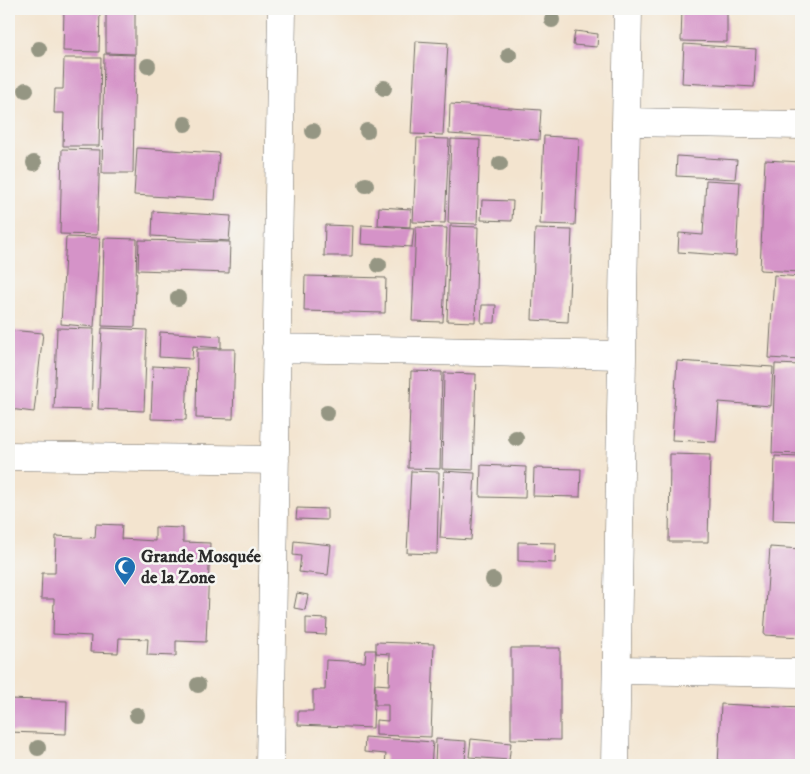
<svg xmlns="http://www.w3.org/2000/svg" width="810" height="774" viewBox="0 0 810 774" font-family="'IM FELL DW Pica',serif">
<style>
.building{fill:#d593c8}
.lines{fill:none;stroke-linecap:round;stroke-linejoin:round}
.minor-casing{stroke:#716c64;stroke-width:29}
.minor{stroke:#fff;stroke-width:28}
.tree{fill:#959683}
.labels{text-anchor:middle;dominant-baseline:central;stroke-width:5;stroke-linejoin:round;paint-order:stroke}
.poi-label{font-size:18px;font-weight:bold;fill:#2b2b2b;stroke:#f6f6f2;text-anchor:start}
</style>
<rect width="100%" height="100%" fill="#f6f6f2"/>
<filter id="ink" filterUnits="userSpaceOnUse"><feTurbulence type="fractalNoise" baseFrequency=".02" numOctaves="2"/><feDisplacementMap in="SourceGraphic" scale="10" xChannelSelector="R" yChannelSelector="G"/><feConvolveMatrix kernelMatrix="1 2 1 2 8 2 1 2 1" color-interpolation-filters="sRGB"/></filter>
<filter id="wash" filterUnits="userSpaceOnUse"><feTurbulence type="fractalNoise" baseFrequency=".0096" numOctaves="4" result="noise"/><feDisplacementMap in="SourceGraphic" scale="20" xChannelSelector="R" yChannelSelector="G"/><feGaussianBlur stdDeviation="1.12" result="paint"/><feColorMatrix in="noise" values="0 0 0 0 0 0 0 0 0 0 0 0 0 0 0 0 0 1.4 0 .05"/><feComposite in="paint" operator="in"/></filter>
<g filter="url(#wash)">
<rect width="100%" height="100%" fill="#f3e4cf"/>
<g id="blocks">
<path class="building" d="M 64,9 L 100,9 L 99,52 L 63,51 Z
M 106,9 L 135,9 L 135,54 L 106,53 Z
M 682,9 L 727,10 L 727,42 L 681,41 Z
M 575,31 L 598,34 L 597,47 L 573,45 Z
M 416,41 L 448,43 L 443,135 L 411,134 Z
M 684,44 L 756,49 L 754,87 L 682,83 Z
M 104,54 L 135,55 L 133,173 L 102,173 Z
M 64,58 L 101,58 L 99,146 L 63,146 L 64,113 L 54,113 L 55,89 L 63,89 Z
M 450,104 L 541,110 L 539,140 L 449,134 Z
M 544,136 L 579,138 L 575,225 L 540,224 Z
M 417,138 L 449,139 L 445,223 L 413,222 Z
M 451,139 L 480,140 L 477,224 L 448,223 Z
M 137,148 L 219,153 L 215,200 L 134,195 Z
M 62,149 L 100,150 L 97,235 L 60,234 Z
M 677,156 L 737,160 L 735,179 L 676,176 Z
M 765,160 L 801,162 L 801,272 L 760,270 Z
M 706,180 L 740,182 L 736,256 L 678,252 L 679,233 L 703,235 Z
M 482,200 L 513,201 L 512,221 L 481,220 Z
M 379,207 L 411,209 L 410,227 L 378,225 Z
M 153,211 L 231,216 L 229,241 L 152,236 Z
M 325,225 L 353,226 L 352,256 L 324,256 Z
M 362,225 L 414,228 L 412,247 L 361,244 Z
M 450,226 L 478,227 L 475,322 L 447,321 Z
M 416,227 L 447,228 L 443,322 L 412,321 Z
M 535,229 L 572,230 L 568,322 L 532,320 Z
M 66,237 L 100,238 L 94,327 L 61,324 Z
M 104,238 L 137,239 L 135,327 L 102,326 Z
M 139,240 L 230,242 L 229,273 L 138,270 Z
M 774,275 L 801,277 L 801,360 L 769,358 Z
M 305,276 L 386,278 L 385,313 L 304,311 Z
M 482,305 L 496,305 L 495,323 L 481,323 Z
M 57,328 L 94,329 L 91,410 L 54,409 Z
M 102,328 L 147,330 L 144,411 L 98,409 Z
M 9,330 L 43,333 L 34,412 L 9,409 Z
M 160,332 L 221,336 L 221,348 L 193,346 L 192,359 L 159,357 Z
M 197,349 L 235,349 L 233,419 L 196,418 Z
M 677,361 L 773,367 L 771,406 L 719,402 L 716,442 L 672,440 Z
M 775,364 L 801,365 L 801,454 L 772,453 Z
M 153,366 L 188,368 L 186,420 L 151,419 Z
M 411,371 L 442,372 L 440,469 L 408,468 Z
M 444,373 L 476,374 L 473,470 L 442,469 Z
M 670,454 L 710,455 L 708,542 L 669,542 Z
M 775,456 L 801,457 L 801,521 L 773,520 Z
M 481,465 L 526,467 L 525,498 L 480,497 Z
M 534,468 L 581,469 L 580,497 L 533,496 Z
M 411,471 L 439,472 L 437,554 L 407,553 Z
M 444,471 L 475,473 L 471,540 L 440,538 Z
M 297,508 L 327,509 L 327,520 L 296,519 Z
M 96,524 L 122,525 L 121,539 L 155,541 L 155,527 L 183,528 L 183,542 L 210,543 L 206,642 L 176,641 L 176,656 L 147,655 L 148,639 L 119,638 L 118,653 L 90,652 L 91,636 L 53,634 L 54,599 L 41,599 L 42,573 L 55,573 L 56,536 L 95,538 Z
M 294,541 L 331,545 L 328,575 L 299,572 L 301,556 L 293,555 Z
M 518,542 L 556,543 L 555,563 L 518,561 Z
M 770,547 L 801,549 L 801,637 L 764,635 Z
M 297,593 L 308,595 L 305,610 L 294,608 Z
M 306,618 L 327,619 L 326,635 L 306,634 Z
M 376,642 L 434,644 L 431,737 L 376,735 L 376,720 L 388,721 L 388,705 L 375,705 L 375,684 L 389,685 L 390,654 L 376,653 Z
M 511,648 L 560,648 L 560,740 L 511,739 Z
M 366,650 L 376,650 L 373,728 L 298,725 L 298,711 L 313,711 L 313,690 L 325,690 L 326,660 L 365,662 Z
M 9,699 L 67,701 L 66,734 L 9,732 Z
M 721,704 L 801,708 L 801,765 L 718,765 Z
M 365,737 L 433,742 L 431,765 L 385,765 L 386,754 L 364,752 Z
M 436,739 L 466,741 L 465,765 L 435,765 Z
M 471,739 L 511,743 L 509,760 L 469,757 Z"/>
</g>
</g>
<g filter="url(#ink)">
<use href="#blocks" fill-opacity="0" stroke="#716c64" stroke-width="1"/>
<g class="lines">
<g class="minor-casing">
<path id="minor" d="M 626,122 L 801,125
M 276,348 L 622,355
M 9,456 L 275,460
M 617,670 L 801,673
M 270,765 L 282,9
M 615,765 L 628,9"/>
</g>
<use href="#minor" class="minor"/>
</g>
<g class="tree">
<circle cx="552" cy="20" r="8"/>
<circle cx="39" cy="49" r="8"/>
<circle cx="509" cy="55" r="8"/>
<circle cx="148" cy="66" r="8"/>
<circle cx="384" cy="88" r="8"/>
<circle cx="26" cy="90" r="8"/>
<circle cx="185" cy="124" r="8"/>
<circle cx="313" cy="131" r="8"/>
<circle cx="367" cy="131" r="8"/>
<circle cx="34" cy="163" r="8"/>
<circle cx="500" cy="164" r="8"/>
<circle cx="366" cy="185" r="8"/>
<circle cx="379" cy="265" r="8"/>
<circle cx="178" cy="298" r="8"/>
<circle cx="327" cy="413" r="8"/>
<circle cx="516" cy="438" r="8"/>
<circle cx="493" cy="580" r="8"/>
<circle cx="198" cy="685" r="8"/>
<circle cx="137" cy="715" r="8"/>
<circle cx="38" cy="748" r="8"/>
</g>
</g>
<defs>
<g id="mosque-pin" transform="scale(1.125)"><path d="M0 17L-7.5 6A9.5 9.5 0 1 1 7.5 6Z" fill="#1f6fb2" stroke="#f6f6f2"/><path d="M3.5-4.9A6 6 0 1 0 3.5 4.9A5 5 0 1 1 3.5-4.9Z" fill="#fff"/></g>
</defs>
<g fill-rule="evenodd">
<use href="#mosque-pin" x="125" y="567"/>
</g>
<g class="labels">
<g class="poi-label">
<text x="141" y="557">Grande Mosquée<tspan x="141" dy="21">de la Zone</tspan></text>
</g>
</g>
<rect width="810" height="774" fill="none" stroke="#f6f6f2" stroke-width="30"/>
</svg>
